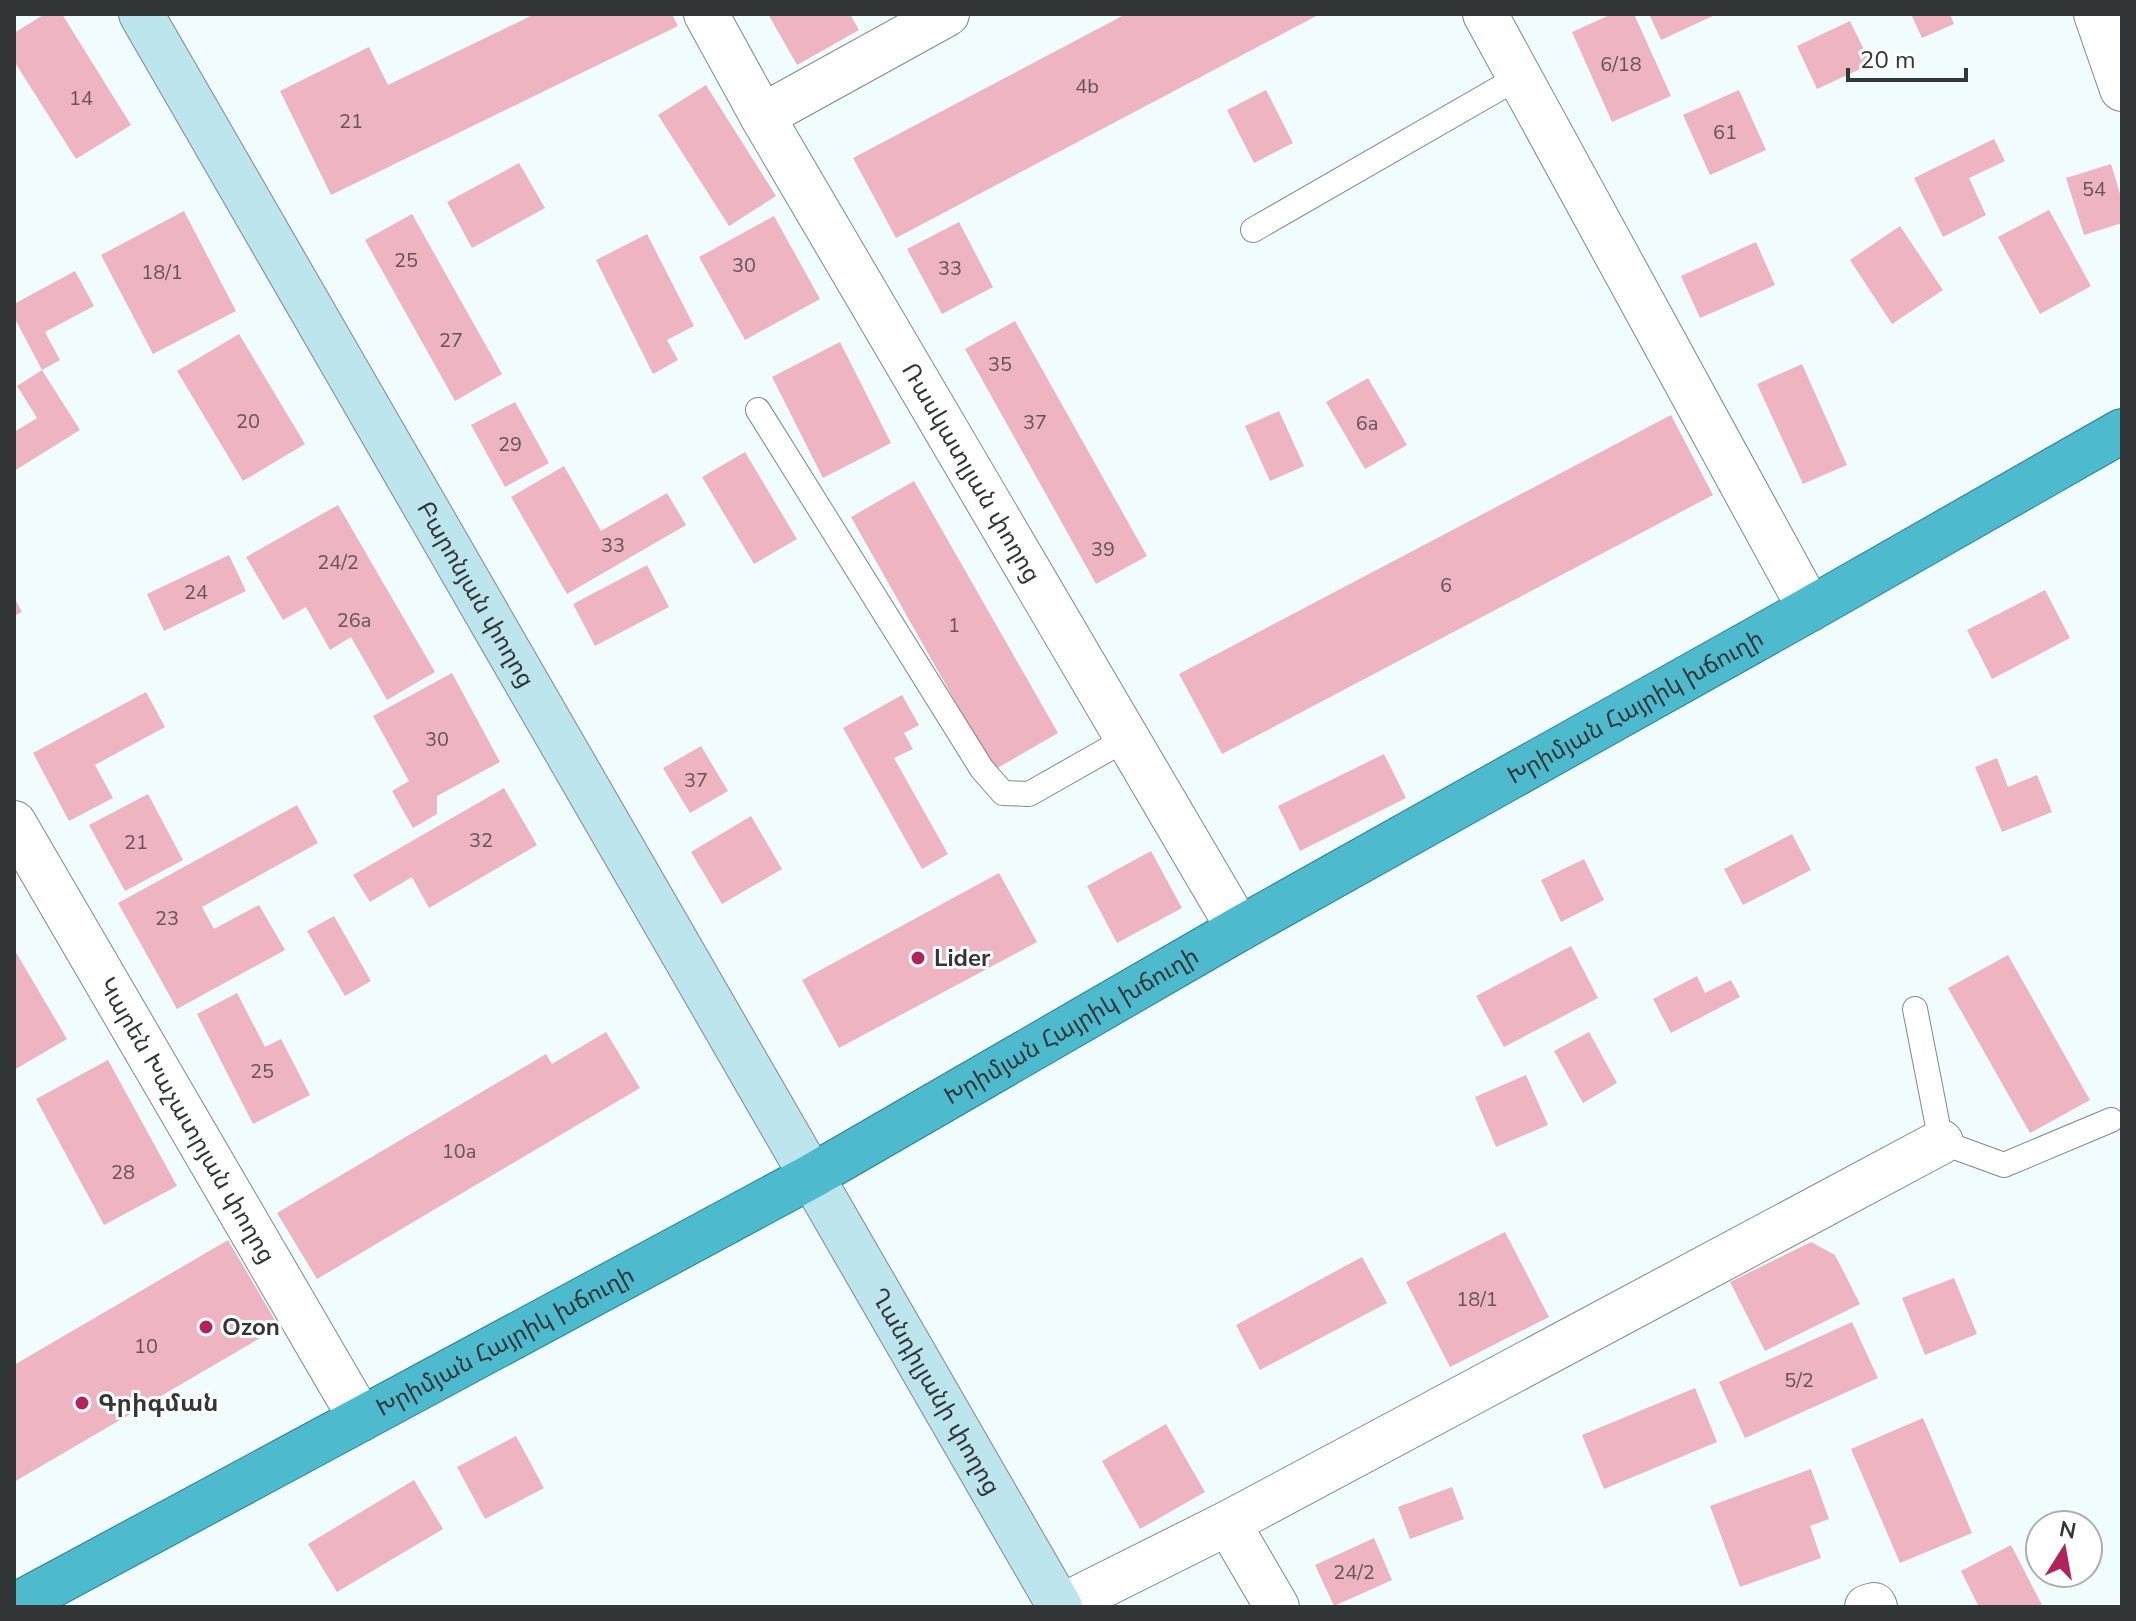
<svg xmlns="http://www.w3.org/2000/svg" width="2136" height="1621" viewBox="0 0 2136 1621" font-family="'Nunito Sans','Noto Sans Armenian',sans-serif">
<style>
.building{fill:#eeb4c2}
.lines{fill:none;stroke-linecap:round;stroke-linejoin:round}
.service-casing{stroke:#80898c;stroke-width:26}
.minor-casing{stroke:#80898c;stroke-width:46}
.secondary-casing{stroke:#80898c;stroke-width:46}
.trunk-casing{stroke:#288191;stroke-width:46}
.service{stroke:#fff;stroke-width:24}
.minor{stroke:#fff;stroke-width:44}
.secondary{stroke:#bde5ed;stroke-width:44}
.trunk{stroke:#4ebace;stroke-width:44}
.poi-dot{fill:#b1235b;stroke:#fff;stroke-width:3}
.labels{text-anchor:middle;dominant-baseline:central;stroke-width:6;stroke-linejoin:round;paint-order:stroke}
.number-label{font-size:20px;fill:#61565a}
.street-label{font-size:24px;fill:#323637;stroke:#fff}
.poi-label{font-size:24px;font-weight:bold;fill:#323637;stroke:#fff;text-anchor:start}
</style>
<rect width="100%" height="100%" fill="#f1fcfe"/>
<path class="building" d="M 45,14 L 62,14 L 131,125 L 76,159 L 14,61 L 14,33 Z
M 535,14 L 672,14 L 678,26 L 331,195 L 280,91 L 369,47 L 388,85 Z
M 768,14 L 850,14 L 859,30 L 797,65 Z
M 1126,14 L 1320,14 L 896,238 L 853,158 Z
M 1612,14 L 1634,14 L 1671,96 L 1612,122 L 1572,32 Z
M 1649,14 L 1717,14 L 1661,40 Z
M 1911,14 L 1950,14 L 1954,24 L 1922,38 Z
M 1850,21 L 1871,64 L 1817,89 L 1797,46 Z
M 706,85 L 776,196 L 729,226 L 658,115 Z
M 1266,90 L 1293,143 L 1254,163 L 1227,110 Z
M 1739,90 L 1766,150 L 1710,175 L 1683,115 Z
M 1994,139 L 2005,161 L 1969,178 L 1986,215 L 1943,237 L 1914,178 Z
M 519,163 L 545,208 L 472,248 L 447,202 Z
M 2111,164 L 2122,200 L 2122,223 L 2084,235 L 2066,178 Z
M 2049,210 L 2091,286 L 2040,314 L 1998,237 Z
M 184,211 L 236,311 L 153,354 L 101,255 Z
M 412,214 L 502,374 L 455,401 L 365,240 Z
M 774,216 L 820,299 L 745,340 L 699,257 Z
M 959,222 L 993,287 L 942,314 L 907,249 Z
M 1900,226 L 1943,290 L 1892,324 L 1850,260 Z
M 647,234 L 694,326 L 667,340 L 678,360 L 653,374 L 596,260 Z
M 1756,242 L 1775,285 L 1700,318 L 1681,276 Z
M 75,271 L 94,306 L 45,332 L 60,360 L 42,370 L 14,317 L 14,304 Z
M 1015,321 L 1147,556 L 1096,584 L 965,349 Z
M 239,334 L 305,444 L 243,481 L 177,371 Z
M 840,342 L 891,443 L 823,478 L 772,377 Z
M 1802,364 L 1847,465 L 1803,484 L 1757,384 Z
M 42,370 L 80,430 L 14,471 L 14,432 L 37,418 L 17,386 Z
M 1368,378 L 1407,445 L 1365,469 L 1326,402 Z
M 515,402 L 549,463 L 505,487 L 471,425 Z
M 1279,411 L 1304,466 L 1270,481 L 1245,426 Z
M 1671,415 L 1713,495 L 1222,754 L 1179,674 Z
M 745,452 L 797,539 L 754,564 L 702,477 Z
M 564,466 L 601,531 L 667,493 L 686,525 L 567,594 L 511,497 Z
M 914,481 L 1058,733 L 994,770 L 851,517 Z
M 338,505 L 435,672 L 387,700 L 351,637 L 330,650 L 306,607 L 283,620 L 246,557 Z
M 229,555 L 246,591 L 164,631 L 147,594 Z
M 647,565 L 669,607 L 595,646 L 573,604 Z
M 2045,590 L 2070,638 L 1992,679 L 1967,630 Z
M 14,597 L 22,612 L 14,616 Z
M 452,673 L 500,762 L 437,796 L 437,814 L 413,828 L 392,791 L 409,781 L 373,716 Z
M 146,692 L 165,727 L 95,765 L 113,798 L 69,821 L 33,753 Z
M 902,695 L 919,725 L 904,733 L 913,749 L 894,758 L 948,854 L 922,869 L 843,728 Z
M 701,746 L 728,791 L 690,813 L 663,768 Z
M 1384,754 L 1406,798 L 1300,851 L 1278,806 Z
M 1997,758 L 2008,787 L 2037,775 L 2052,812 L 2002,832 L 1975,767 Z
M 504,788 L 537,845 L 429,908 L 412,877 L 370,902 L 353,875 Z
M 148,794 L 183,860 L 125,891 L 89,825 Z
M 297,805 L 318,843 L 202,907 L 214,929 L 259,905 L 285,950 L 177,1009 L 118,903 Z
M 751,816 L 782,869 L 722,904 L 691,852 Z
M 1792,834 L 1811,870 L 1743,905 L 1724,869 Z
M 1151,851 L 1182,908 L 1117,943 L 1087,886 Z
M 1584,859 L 1604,900 L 1561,922 L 1541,880 Z
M 999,873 L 1037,942 L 839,1048 L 802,980 Z
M 334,916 L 371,981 L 345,996 L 307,931 Z
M 1571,946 L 1598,998 L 1504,1047 L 1476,996 Z
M 14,949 L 67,1039 L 14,1070 Z
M 2008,955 L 2090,1100 L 2030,1133 L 1948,988 Z
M 1697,976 L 1705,993 L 1731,980 L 1740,997 L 1671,1033 L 1653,999 Z
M 237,993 L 265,1047 L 281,1039 L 310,1095 L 253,1124 L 197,1014 Z
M 606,1032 L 640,1088 L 317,1279 L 277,1213 L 546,1054 L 552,1064 Z
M 1589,1032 L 1617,1083 L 1583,1103 L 1554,1051 Z
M 108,1060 L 177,1186 L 104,1225 L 36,1099 Z
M 1526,1075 L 1548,1125 L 1496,1147 L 1475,1097 Z
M 1505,1232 L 1549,1317 L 1450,1367 L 1406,1282 Z
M 228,1240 L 279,1327 L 14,1482 L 14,1365 Z
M 1811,1242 L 1835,1255 L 1860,1304 L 1765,1351 L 1730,1282 Z
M 1362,1257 L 1387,1303 L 1260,1370 L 1236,1325 Z
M 1954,1278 L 1977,1334 L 1925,1355 L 1902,1298 Z
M 1852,1322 L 1878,1378 L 1745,1438 L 1719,1382 Z
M 1695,1388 L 1717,1442 L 1604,1489 L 1582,1435 Z
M 1923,1418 L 1972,1533 L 1900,1563 L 1851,1449 Z
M 1166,1424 L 1205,1492 L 1140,1529 L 1102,1461 Z
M 516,1436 L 544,1488 L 485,1519 L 457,1467 Z
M 1811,1469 L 1829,1519 L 1810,1526 L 1821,1558 L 1740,1587 L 1710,1506 Z
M 414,1480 L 443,1529 L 337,1592 L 308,1544 Z
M 1452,1487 L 1464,1519 L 1410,1539 L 1398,1507 Z
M 1374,1538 L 1392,1580 L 1334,1606 L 1315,1565 Z
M 2011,1545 L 2043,1607 L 1979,1607 L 1961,1571 Z"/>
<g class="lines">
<g class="service-casing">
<path id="service" d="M 1253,230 L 1519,77
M 758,410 L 982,769 L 1003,793 L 1029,794 L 1126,739
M 1915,1009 L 1941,1142 L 2004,1165 L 2111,1120"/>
</g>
<g class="minor-casing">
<g id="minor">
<path id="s1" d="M 706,14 L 762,116 L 1239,929"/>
<path d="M 1485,14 L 1810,609"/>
<path d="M 2096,14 L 2122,89"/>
<path d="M 762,116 L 947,14"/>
<path id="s2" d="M 14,823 L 361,1419"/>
<path d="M 1228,1523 L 1277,1607"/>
<path d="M 1060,1607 L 1228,1523 L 1941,1142"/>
<path d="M 1867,1607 L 1874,1605 L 1875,1607"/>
</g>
</g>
<g class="secondary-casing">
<g id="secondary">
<path id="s3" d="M 141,14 L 1060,1607"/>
</g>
</g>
<g class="trunk-casing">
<g id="trunk">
<path id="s4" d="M 14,1606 L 812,1176 L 1239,929 L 1810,609 L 2122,431"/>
</g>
</g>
<use href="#service" class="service"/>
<use href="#minor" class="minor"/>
<use href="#secondary" class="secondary"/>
<use href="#trunk" class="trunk"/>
</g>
<g class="poi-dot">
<circle cx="918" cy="958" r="8"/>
<circle cx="206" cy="1327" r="8"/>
<circle cx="82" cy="1403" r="8"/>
</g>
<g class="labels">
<g class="number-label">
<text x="1621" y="64">6/18</text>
<text x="1087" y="86">4b</text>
<text x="81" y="98">14</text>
<text x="351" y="121">21</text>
<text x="1725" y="132">61</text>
<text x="2094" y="189">54</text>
<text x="406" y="260">25</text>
<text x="744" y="265">30</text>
<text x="950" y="268">33</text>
<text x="162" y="272">18/1</text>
<text x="451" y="340">27</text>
<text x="1000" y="364">35</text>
<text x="248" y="421">20</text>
<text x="1035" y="422">37</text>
<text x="1367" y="423">6a</text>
<text x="510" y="444">29</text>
<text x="613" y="545">33</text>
<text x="1103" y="549">39</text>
<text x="338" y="562">24/2</text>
<text x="1446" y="585">6</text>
<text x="196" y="592">24</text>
<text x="354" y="620">26a</text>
<text x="954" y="625">1</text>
<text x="437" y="739">30</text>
<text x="696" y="780">37</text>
<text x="481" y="840">32</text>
<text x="136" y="842">21</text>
<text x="167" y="918">23</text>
<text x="262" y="1071">25</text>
<text x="459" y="1151">10a</text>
<text x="123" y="1172">28</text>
<text x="1477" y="1299">18/1</text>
<text x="146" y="1346">10</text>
<text x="1799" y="1380">5/2</text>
<text x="1354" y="1572">24/2</text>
</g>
<g class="street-label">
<text stroke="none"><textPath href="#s1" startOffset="530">Ռասկատլյան փողոց</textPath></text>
<text stroke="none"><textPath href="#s3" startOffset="670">Բարոնյան փողոց</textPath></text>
<text stroke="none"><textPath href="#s4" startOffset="1854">Խրիմյան Հայրիկ խճուղի</textPath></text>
<text stroke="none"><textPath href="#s4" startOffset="1206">Խրիմյան Հայրիկ խճուղի</textPath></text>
<text stroke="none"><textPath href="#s2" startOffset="344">Կարեն Խաչատրյան փողոց</textPath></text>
<text stroke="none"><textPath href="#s4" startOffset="558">Խրիմյան Հայրիկ խճուղի</textPath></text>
<text stroke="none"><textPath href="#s3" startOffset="1590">Ղանդիլյանի փողոց</textPath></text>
</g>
<g class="poi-label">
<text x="934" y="958">Lider</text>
<text x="222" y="1327">Ozon</text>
<text x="98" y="1403">Գրիգման</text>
</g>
</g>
<rect width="2136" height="1621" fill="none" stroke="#323637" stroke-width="32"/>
<g transform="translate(2064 1549) rotate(11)"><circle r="38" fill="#ffffff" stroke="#adafaf" stroke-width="2"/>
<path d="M0-6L14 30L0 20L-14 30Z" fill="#b1235b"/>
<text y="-12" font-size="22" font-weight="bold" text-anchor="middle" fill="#323637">N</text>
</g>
<path d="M1848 68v12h118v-12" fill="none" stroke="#323637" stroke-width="4"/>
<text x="1860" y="68" font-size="24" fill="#323637" stroke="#ffffff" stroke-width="6" paint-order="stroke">20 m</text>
</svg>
